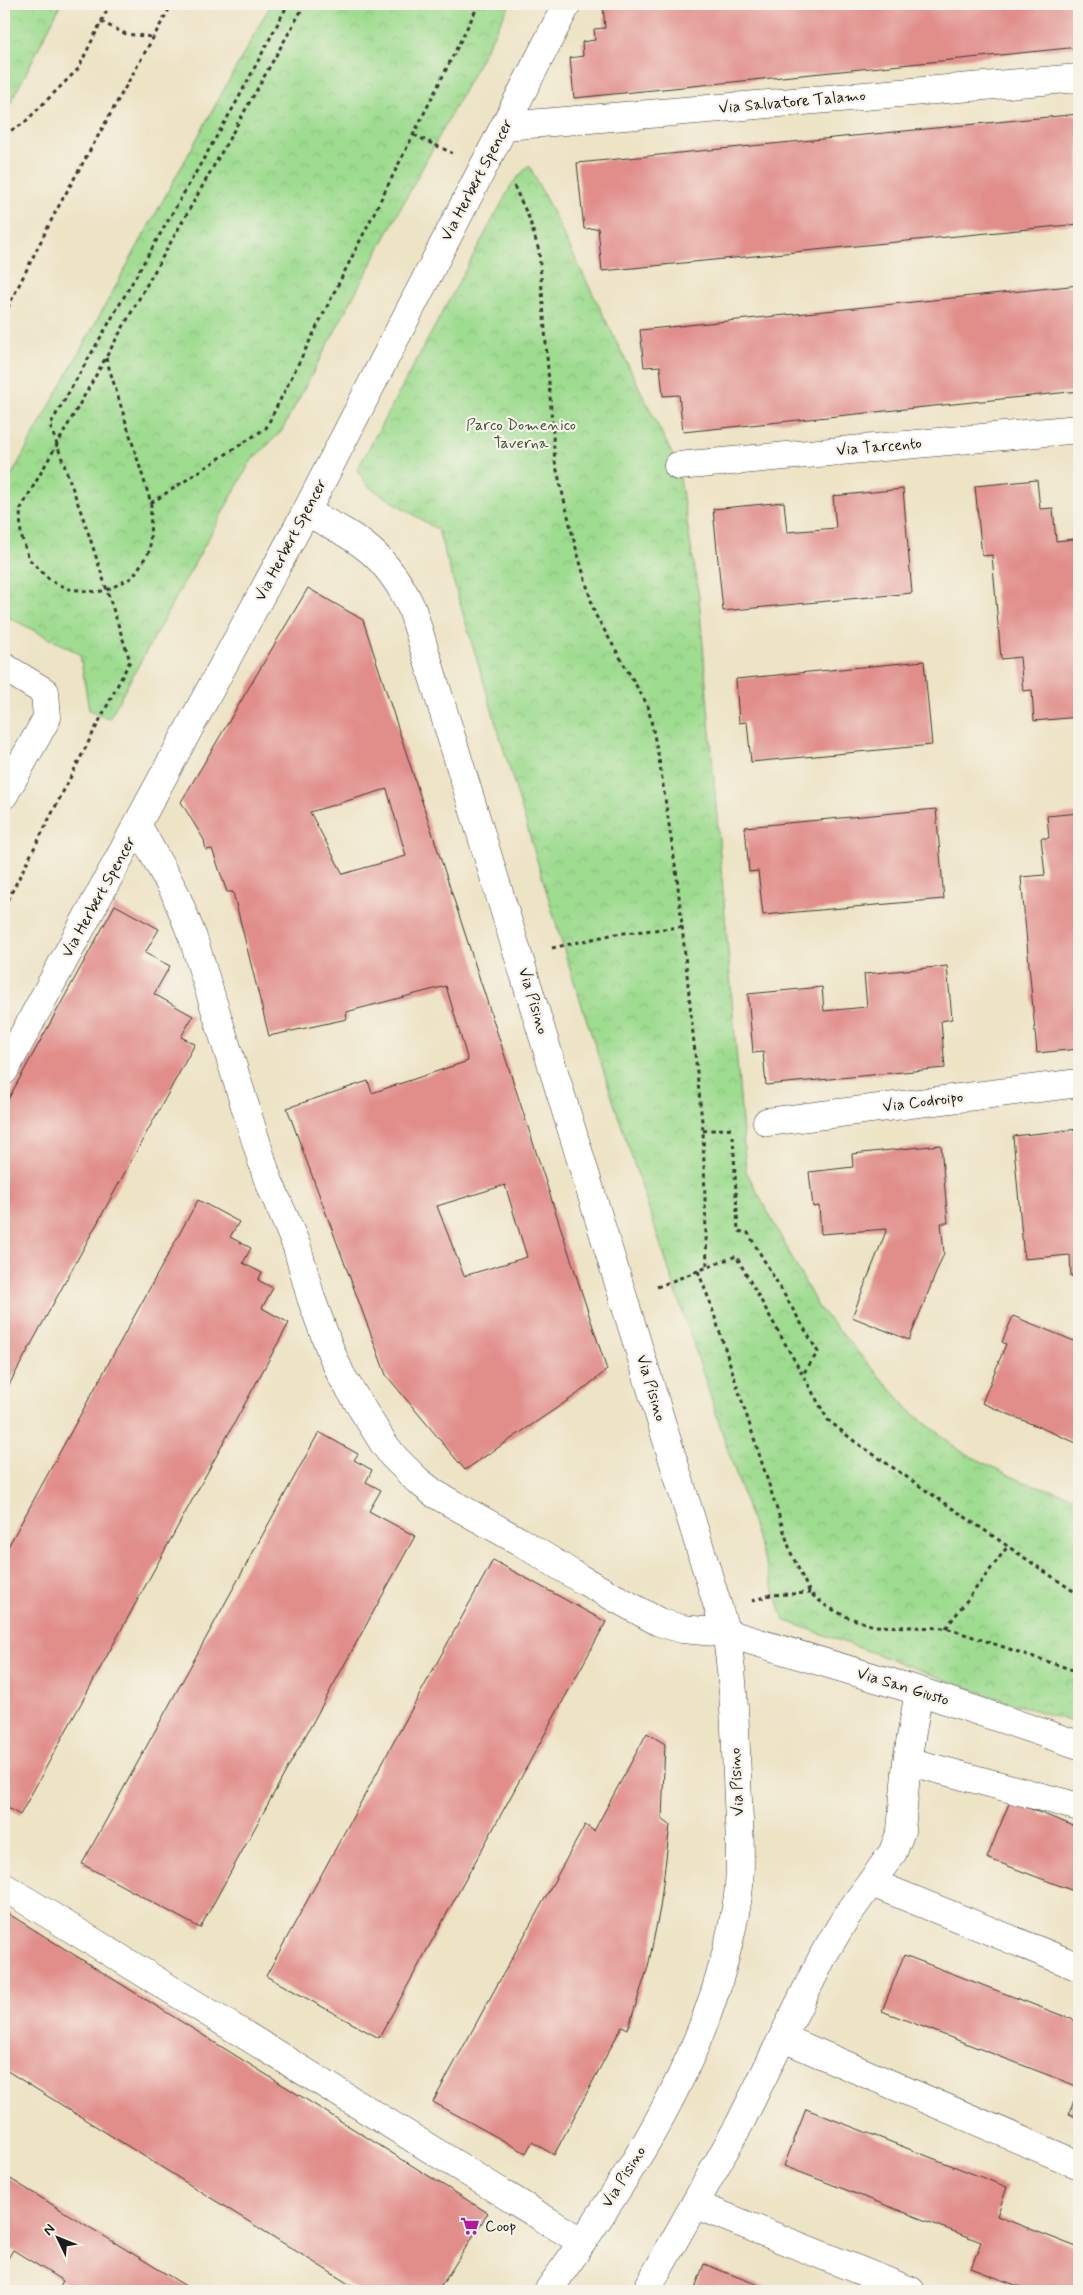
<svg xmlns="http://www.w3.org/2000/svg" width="1083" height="2295" viewBox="0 0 1083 2295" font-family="Mynerve,sans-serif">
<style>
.park{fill:url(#park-crowns);stroke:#5d7c56}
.building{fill:#e18e8b;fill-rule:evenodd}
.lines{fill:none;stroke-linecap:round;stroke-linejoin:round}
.minor-casing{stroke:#3b3a35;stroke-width:29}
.path{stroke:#3b3a35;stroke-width:3;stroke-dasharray:4 4;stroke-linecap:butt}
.minor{stroke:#fff;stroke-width:28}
.labels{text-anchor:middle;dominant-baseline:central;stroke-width:4.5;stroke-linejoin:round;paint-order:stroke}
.street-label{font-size:16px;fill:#1c1c1c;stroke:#f7f3e8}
.park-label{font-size:16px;fill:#43563f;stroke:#f7f3e8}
.poi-label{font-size:16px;fill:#1c1c1c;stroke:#f7f3e8;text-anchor:start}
</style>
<defs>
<pattern id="park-crowns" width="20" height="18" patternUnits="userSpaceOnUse" patternTransform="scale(1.25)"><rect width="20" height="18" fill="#9edc90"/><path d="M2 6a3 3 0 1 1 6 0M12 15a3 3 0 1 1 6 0" fill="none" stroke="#88bc7c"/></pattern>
</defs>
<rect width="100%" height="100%" fill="#f7f3e8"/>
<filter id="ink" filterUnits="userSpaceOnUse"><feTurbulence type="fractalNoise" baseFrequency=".02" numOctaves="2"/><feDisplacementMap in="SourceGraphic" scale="10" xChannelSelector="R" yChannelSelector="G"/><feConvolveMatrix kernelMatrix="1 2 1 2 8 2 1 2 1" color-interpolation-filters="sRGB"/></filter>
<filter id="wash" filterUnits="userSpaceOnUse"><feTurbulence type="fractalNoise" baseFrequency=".0096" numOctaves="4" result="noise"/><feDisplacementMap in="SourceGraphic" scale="20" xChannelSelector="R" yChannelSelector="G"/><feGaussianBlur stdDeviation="1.12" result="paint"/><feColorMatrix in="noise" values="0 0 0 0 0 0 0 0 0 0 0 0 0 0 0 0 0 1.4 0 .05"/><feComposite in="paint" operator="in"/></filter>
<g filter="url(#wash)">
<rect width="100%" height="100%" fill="#ede3c5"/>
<path class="park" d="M 4,4 L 61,4 L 4,116 Z
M 271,4 L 510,4 L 281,432 L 251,461 L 109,719 L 89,710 L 80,654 L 4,615 L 4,489 Z
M 529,165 L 678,466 L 699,597 L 746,1171 L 818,1307 L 910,1411 L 962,1452 L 1024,1482 L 1079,1498 L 1079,1724 L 990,1696 L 784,1620 L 567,960 L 438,530 L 368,486 L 357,470 L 512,184 Z"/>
<g id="blocks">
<path class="building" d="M 603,4 L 1079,4 L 1079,47 L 574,98 L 570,58 L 583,56 L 582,42 L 595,40 L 594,29 L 605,28 Z
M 1079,114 L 1079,224 L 602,271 L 598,228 L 584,229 L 577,163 Z
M 1079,285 L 1079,391 L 683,432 L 679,395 L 663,396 L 660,366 L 644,367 L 640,330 Z
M 1037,480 L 1040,509 L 1053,508 L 1056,541 L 1074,539 L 1079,595 L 1079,717 L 1034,721 L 1032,690 L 1023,691 L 1020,657 L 1001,659 L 992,555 L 982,556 L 975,486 Z
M 903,489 L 912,593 L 723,611 L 713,509 L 784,502 L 787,532 L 836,528 L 833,496 Z
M 308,588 L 363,620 L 607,1370 L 576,1395 L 465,1470 L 386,1375 L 287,1108 L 368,1081 L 372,1093 L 468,1061 L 446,986 L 346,1012 L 347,1019 L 269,1036 L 233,892 L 227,892 L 212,849 L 206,850 L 204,840 L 181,802 ZM 387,789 L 406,856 L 343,874 L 310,812 ZM 505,1185 L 527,1257 L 464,1276 L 437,1206 Z
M 924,661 L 932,745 L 751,762 L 747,722 L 739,723 L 736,679 Z
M 936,809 L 944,899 L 763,915 L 758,871 L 749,872 L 745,827 Z
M 1079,813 L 1079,1049 L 1037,1053 L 1021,877 L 1045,875 L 1041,838 L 1049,838 L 1047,816 Z
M 115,905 L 159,929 L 145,953 L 170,966 L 154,994 L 193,1016 L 181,1037 L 195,1044 L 4,1394 L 4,1107 Z
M 947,966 L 952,1019 L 941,1021 L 945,1068 L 766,1085 L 763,1052 L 753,1053 L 748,994 L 822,987 L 824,1011 L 867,1007 L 864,974 Z
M 1079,1129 L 1079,1276 L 1071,1276 L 1070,1255 L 1024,1259 L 1013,1136 Z
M 941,1145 L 948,1223 L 941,1223 L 944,1253 L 909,1340 L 852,1317 L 887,1229 L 821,1234 L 819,1206 L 813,1207 L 809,1172 L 853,1167 L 852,1154 Z
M 198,1200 L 239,1222 L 230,1237 L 251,1248 L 243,1263 L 262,1273 L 258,1280 L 273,1288 L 262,1308 L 289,1323 L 20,1815 L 4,1806 L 4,1554 Z
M 1013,1316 L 1079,1343 L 1079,1444 L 982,1403 L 1006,1344 L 1002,1342 Z
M 319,1432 L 358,1454 L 354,1460 L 372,1470 L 366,1482 L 381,1490 L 369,1511 L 415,1536 L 200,1928 L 82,1864 Z
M 493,1560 L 606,1622 L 379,2038 L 266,1976 Z
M 647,1733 L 665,1744 L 662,1819 L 670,1825 L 660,1908 L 648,1967 L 628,2029 L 622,2026 L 554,2155 L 532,2142 L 526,2153 L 433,2102 L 585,1825 L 594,1831 Z
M 1010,1801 L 1079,1828 L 1079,1893 L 987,1858 Z
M 4,1911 L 488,2213 L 438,2291 L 360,2291 L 4,2069 Z
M 904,1955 L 1079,2022 L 1079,2118 L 1069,2114 L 1079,2087 L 882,2011 Z
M 806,2109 L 1007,2187 L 997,2216 L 1079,2248 L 1079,2291 L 1031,2291 L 971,2268 L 981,2242 L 784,2166 Z
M 4,2175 L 194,2291 L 57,2291 L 63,2281 L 13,2250 L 4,2265 Z
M 704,2264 L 774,2291 L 694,2291 Z"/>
</g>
</g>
<g filter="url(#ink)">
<use href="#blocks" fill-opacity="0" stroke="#3b3a35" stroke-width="1"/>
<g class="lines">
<g class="minor-casing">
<path id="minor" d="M 505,126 L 1079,78
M 678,466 L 1079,429
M 306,512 C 358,538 387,554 412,609 L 726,1633 C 734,1680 735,1728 737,1776 C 738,1812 742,1849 739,1885 C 738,1904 733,1923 729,1941 C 700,2071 624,2185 548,2291
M 4,667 L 45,692 L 47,718 L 4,795
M 138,826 L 175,893 L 193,938 L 267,1177 L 297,1247 L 311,1298 L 331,1352 L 341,1375 L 384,1444 L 393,1456 L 417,1480 L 435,1494 L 519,1541 L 579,1578 L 659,1622 L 682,1629 L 726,1633 L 919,1691 L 1079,1745
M 4,1071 L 306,512 L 567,4
M 767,1122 L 1079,1083
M 907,1761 L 1079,1807
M 872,1883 L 1079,1967
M 4,1887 L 582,2242
M 783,2038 L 1079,2165
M 696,2205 L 911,2291
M 646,2291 L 740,2123 L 824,1954 L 846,1917 L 893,1852 L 901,1831 L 907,1761 L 919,1691"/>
</g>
<path class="path" d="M 101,22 L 126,34 L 153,37
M 4,134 L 23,124 L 78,69 L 110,4
M 414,135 L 452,153
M 514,186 L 529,218 L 539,251 L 555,462 L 574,541 L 595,614 L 648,706 L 659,759 L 677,877 L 703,1131 L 707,1267
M 4,315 L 56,211 L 172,4
M 106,358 L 151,503 L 150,550 L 133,577 L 107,590 L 97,592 L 69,589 L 51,581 L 29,559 L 21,535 L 20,510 L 305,4
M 151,503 L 266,428 L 479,4
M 4,907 L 130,661 L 87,529 L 50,425 L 237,101 L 288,4
M 552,948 L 615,934 L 682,927
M 703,1131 L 733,1128
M 733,1136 L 738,1231 L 748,1233 L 818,1352 L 803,1374
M 698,1271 L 710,1302 L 791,1553 L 810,1593 L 826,1606 L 847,1617 L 874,1626 L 946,1628 L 1079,1672
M 657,1287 L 736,1256 L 828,1420 L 854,1441 L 1079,1595
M 752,1601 L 770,1595 L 810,1593
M 946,1628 L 1008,1546"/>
<use href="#minor" class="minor"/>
</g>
</g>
<defs>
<g id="supermarket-bare" transform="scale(1.5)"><path d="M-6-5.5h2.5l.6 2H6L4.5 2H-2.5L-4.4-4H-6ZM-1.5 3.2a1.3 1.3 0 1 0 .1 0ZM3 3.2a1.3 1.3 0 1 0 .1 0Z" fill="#b5179e" stroke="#f7f3e8" stroke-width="2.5" paint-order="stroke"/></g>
</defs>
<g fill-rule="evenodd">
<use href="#supermarket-bare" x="470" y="2226"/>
</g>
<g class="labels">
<g class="street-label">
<text transform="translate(792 102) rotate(-5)">Via Salvatore Talamo</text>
<text transform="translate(477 180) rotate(-62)">Via Herbert Spencer</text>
<text transform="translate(879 447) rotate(-5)">Via Tarcento</text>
<text transform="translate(291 540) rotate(-62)">Via Herbert Spencer</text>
<text transform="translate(99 897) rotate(-61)">Via Herbert Spencer</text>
<text transform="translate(533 1001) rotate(73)">Via Pisino</text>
<text transform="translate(923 1102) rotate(-7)">Via Codroipo</text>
<text transform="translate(651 1388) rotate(73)">Via Pisino</text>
<text transform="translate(903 1687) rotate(17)">Via San Giusto</text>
<text transform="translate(737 1782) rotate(-93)">Via Pisino</text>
<text transform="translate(624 2177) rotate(-58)">Via Pisino</text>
</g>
<g class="park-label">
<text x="521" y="425">Parco Domenico<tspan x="521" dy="18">Taverna</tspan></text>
</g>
<g class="poi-label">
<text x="485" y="2226">Coop</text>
</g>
</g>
<rect width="1083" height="2295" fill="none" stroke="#f7f3e8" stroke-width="20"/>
<g transform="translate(58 2238) rotate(313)" stroke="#f7f3e8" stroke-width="4" paint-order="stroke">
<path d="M0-4L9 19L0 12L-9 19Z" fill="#1c1c1c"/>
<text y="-8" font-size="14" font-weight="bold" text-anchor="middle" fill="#1c1c1c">N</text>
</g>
</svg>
